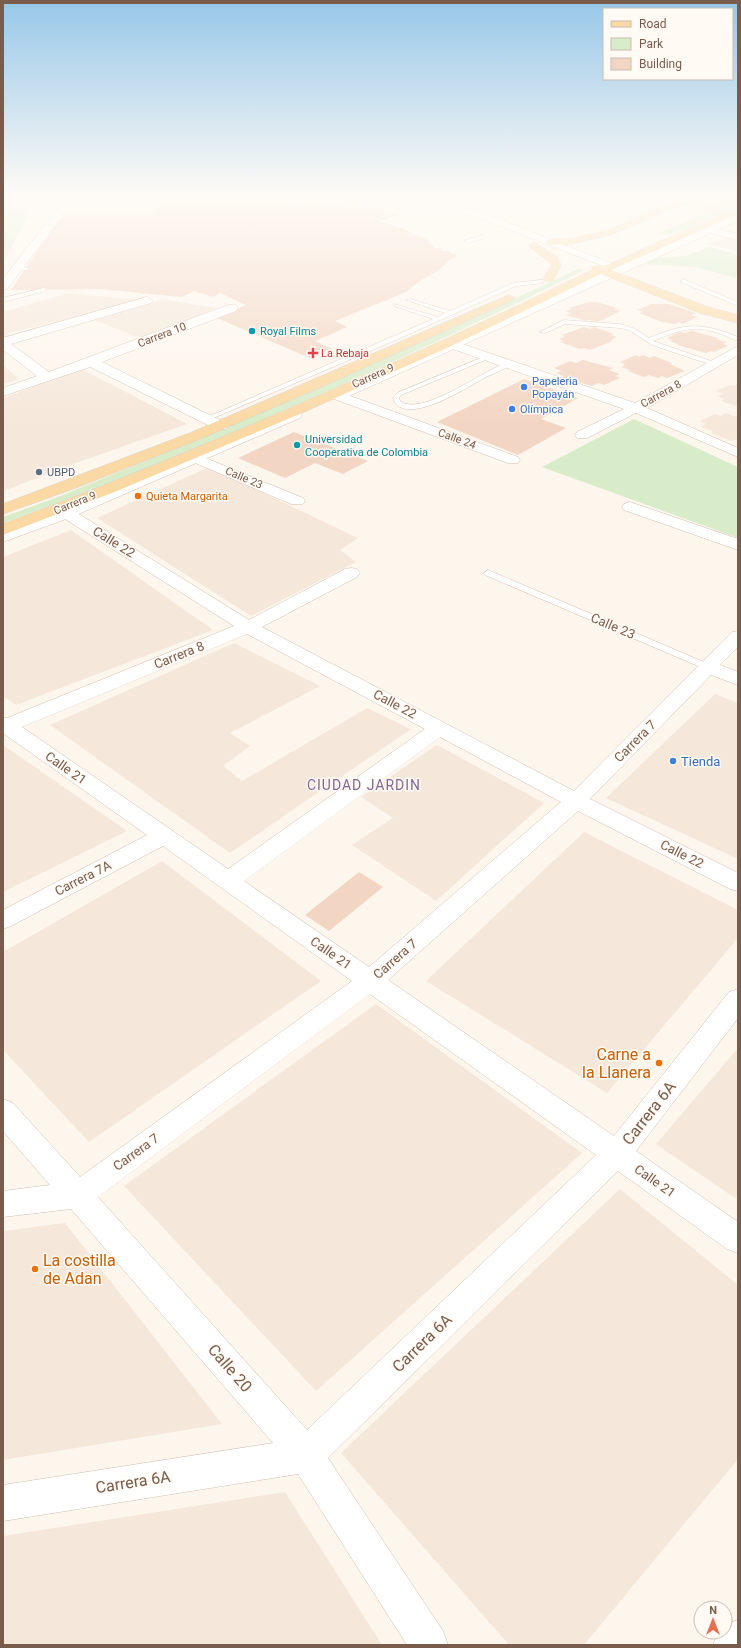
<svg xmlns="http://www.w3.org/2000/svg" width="741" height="1648" viewBox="0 0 741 1648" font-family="Roboto,sans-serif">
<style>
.residential{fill:#f5e8da}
.green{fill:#d8ecc9}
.water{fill:#bfe3e8;stroke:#a5d3da}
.building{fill:#f3d5c3}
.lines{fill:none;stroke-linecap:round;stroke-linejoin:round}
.lane-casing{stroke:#d1beb0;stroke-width:1}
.street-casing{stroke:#d1beb0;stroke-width:1}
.secondary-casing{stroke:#d6c0b0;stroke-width:1}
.primary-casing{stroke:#dad1cd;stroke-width:1}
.lane{fill:#fff;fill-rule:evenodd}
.street{fill:#fff;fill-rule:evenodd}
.secondary{fill:#fff;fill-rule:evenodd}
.primary{fill:#fbd9a5;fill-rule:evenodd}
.culture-dot{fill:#0f9aa8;stroke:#fffaf3;stroke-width:1.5}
.health-dot{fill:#e0444e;stroke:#fffaf3;stroke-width:1.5}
.shop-dot{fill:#3f7fe0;stroke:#fffaf3;stroke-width:1.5}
.service-dot{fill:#5c6f8a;stroke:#fffaf3;stroke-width:1.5}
.food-dot{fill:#e8710a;stroke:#fffaf3;stroke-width:1.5}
.labels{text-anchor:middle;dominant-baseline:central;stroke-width:3;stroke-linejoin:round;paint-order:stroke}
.far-culture-label{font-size:11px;fill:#0d838f;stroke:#fffaf3;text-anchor:start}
.far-street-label{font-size:11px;fill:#7a5c4d;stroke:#fffaf3}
.far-health-label{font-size:11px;fill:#be3a42;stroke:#fffaf3;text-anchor:start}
.far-shop-label{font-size:11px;fill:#366cbe;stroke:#fffaf3;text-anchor:start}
.far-service-label{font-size:11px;fill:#4e5e75;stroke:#fffaf3;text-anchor:start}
.far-food-label{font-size:11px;fill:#c56008;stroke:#fffaf3;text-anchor:start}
.street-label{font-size:13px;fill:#7a5c4d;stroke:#fffaf3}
.shop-label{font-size:13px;fill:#366cbe;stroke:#fffaf3;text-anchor:start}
.neighbourhood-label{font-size:14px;letter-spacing:1px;fill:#846695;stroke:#fffaf3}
.near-food-label{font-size:16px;fill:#c56008;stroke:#fffaf3;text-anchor:end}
.near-street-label{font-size:16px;fill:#7a5c4d;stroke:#fffaf3}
</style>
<rect width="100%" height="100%" fill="#fdf6ec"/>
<path class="residential" d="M 728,237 L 738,240 L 738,251 L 706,244 Z
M 68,293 L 138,300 L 3,335 L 3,312 Z
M 162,299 L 223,309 L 141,338 L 94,320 Z
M 3,365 L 19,379 L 3,384 Z
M 82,369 L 187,424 L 79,462 L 3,491 L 3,398 Z
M 738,384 L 738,407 L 721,401 L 724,399 L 718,396 L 723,394 L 716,391 L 729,385 L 734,386 Z
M 725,413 L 734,416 L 738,415 L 738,439 L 731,441 L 711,433 L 713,431 L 701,427 L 706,424 L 700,421 L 715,414 L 721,416 Z
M 209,467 L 358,538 L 340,550 L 356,562 L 251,616 L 97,518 Z
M 71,530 L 213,630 L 16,705 L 3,696 L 3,557 Z
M 234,643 L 320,686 L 230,733 L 250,746 L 223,766 L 242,781 L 367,708 L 411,729 L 230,853 L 50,725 Z
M 715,694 L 738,703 L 738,859 L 606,798 Z
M 3,745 L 127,831 L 3,892 Z
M 437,745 L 544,803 L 436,901 L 352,845 L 393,818 L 361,797 Z
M 584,832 L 738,910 L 738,938 L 607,1093 L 426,981 Z
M 162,861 L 321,981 L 89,1142 L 3,1050 L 3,952 Z
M 376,1004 L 582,1153 L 316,1391 L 124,1186 Z
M 738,1048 L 738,1200 L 656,1144 Z
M 620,1189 L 738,1285 L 738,1459 L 584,1645 L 509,1645 L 341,1453 Z
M 65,1223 L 222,1424 L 3,1460 L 3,1231 Z
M 285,1492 L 382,1645 L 3,1645 L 3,1536 Z"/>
<path class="green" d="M 738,199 L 738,206 L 670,235 L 659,233 Z
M 33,208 L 3,263 L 3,209 Z
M 709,247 L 738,255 L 738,278 L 694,267 L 646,264 L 653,258 L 687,256 Z
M 578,269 L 585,270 C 396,363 202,451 3,523 L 3,517 L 58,497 L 213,433 L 480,315 Z
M 634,419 L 738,467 L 738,538 L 542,467 Z"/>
<path class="water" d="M 488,193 L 527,193 L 528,197 L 489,197 Z"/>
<path class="building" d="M 581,193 L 631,193 L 635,201 L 584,201 Z
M 162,202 L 340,205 L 348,207 L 356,205 L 369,209 L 378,206 L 387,209 L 382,211 L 399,215 L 379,221 L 404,229 L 419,237 L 426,238 L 434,248 L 441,248 L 443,251 L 449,251 L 450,253 L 457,254 L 455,258 L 451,259 L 438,271 L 421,280 L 406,292 L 335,321 L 347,327 L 315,341 L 332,349 L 310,358 L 217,318 L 246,305 L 220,293 L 213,297 L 194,291 L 182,297 L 99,289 L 11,290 L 63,213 L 155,213 Z
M 589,302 L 596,302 L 617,308 L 614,309 L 620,311 L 603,320 L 595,322 L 589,320 L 586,321 L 566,315 L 571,313 L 565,311 L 572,309 L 569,308 Z
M 652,304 L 669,304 L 696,313 L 691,315 L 697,317 L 683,324 L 679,322 L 674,324 L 662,322 L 639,313 L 643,312 L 638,310 Z
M 584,327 L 590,329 L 594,327 L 614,334 L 611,335 L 617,337 L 610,341 L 613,341 L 590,350 L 584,348 L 580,349 L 560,342 L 564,341 L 559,339 L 565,336 L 562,335 Z
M 692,331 L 718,338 L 716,339 L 727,342 L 723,344 L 728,346 L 714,352 L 711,351 L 706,353 L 677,345 L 679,345 L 670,341 L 673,340 L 667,338 L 679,332 L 685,333 Z
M 636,355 L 639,357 L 643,355 L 650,358 L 654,356 L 672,363 L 670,364 L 685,371 L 667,378 L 662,376 L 658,378 L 649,375 L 644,377 L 628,371 L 630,370 L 622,367 L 625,364 L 620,362 Z
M 583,360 L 613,368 L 609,370 L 620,374 L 615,376 L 620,378 L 604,385 L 598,383 L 592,386 L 561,377 L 564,376 L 556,373 L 561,371 L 554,368 L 570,361 L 576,363 Z
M 524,379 L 578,398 L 541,419 L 566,428 L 518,455 L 437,422 Z
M 294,432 L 368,461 L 343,474 L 315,463 L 285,478 L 238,458 Z
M 359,872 L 383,887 L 329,931 L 305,915 Z"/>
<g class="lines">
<g class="lane-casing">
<path id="lane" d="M 420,193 L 437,194 L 437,193 L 441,193 L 442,196 L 440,197 L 422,196 Z
M 707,196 L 711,197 C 702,206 673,217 661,210 L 686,206 Z
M 483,235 L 485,238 L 467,243 L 464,241 Z
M 17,266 L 29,268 L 26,270 L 15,269 Z
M 683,279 L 738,302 L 738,306 L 681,282 Z
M 542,280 L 544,283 L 516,286 L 398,339 L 209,420 L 203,419 L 433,319 L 394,306 L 394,304 L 438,317 L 445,313 L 406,300 L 411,299 L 450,311 L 513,283 Z
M 44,288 L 46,289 L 46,291 L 3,302 L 3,298 Z
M 564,320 L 620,324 L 633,328 L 649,338 C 684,323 702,322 738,337 L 738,341 C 729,338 721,333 711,331 C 691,325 672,333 653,341 L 717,363 L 717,365 L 715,366 L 652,345 L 629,330 L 620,328 L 565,324 L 545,333 L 540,332 Z
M 488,355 L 491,357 L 490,358 L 401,395 L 399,398 L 400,401 C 421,418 485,369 508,362 L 511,364 C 504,370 492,374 484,378 C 468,387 403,429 393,398 L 397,393 Z
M 488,570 L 711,665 L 713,667 L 708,670 L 705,669 L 485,575 L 484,573 Z"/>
</g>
<g class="street-casing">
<path id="street" d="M 70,193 L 80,193 L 7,289 L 3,290 L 3,279 Z
M 709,227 L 738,234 L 738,240 L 705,232 L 704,230 L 705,228 Z
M 147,297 L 153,301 L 151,303 L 11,344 L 49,372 L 228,305 L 236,305 L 238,308 L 236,311 L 102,362 L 226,423 L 228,426 L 226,429 L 216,429 L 90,367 L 3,396 L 3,388 L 37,376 L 3,350 L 3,338 Z
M 448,339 L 635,403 L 738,346 L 738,355 L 647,408 L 738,448 L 738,457 L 636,413 L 587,438 L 577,438 L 575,435 L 577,432 L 624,409 L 444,346 L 442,343 L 444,340 Z
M 334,390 L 518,457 L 520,460 L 518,463 L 508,463 L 329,397 L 327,394 L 329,391 Z
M 191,452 L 303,498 L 305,501 L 303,504 L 291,504 L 186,459 L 184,456 L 186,453 Z
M 630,502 L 738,539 L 738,550 L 624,510 L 622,507 L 624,504 Z
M 60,504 L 66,506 L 249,620 L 345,569 L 351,568 L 357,569 L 360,573 L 357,577 L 262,627 L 574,791 L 732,632 L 738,631 L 738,647 L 720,665 L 738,672 L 738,685 L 711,675 L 590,799 L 738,873 L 738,891 L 730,889 L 578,811 L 388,980 L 614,1136 L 729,992 L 738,989 L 738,1018 L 636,1151 L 738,1222 L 738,1253 L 727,1249 L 618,1171 L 328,1458 L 443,1631 L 448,1645 L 407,1645 L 298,1474 L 3,1521 L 3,1485 L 273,1443 L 71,1209 L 3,1217 L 3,1191 L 50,1185 L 3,1131 L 3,1099 L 13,1103 L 80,1177 L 352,981 L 163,846 L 11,926 L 3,929 L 3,910 L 147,835 L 3,733 L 3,717 L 7,718 L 234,626 L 54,512 L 52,509 L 54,506 ZM 247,634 L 425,729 L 228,869 L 22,727 ZM 440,737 L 561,802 L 369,967 L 244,881 ZM 370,994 L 596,1155 L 307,1430 L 98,1197 Z"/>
</g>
<g class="secondary-casing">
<path id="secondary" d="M 3,193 L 327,193 L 412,197 L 439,201 L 484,213 L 618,266 L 738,214 L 738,221 L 347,397 L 342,396 L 340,393 L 342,390 L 611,269 L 476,217 L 438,207 L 412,203 L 327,199 L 3,197 Z
M 295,411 L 300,412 L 302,415 L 300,418 L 74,516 L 3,542 L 3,531 L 62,510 Z
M 738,1620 L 738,1645 L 713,1645 L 718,1632 L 725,1632 L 725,1625 Z"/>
</g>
<g class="primary-casing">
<path id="primary" d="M 725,193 L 729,195 L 738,193 L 738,198 L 708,211 L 703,208 L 717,200 L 681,206 L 611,235 L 572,244 L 550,245 L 545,242 L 550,239 L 572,238 L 608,230 L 676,201 Z
M 738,207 L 738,214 L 611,270 L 708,307 L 738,315 L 738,323 L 700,313 L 601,274 L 449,347 L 295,416 L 117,491 L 3,535 L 3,524 C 203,449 399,363 592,270 L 592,266 L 601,266 L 609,264 Z
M 534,242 L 557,257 L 561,265 L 553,281 L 545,281 L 543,279 L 551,265 L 548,261 L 530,247 L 529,245 Z
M 509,295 L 515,298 L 513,300 L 326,385 L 200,439 L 73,489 L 3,514 L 3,504 L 190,433 Z"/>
</g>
<use href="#lane" class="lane"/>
<use href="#street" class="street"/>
<use href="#secondary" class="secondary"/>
<use href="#primary" class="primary"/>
</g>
<linearGradient id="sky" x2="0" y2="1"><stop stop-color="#97c7e8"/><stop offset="0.46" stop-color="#fefbf6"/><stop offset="1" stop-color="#fefbf6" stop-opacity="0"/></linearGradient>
<rect width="741" height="424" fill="url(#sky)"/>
<g class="culture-dot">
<circle cx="252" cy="331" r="4"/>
<circle cx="297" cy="445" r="4"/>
</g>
<path class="health-dot" d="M311 347h4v4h4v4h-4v4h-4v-4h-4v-4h4z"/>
<g class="shop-dot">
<circle cx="524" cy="387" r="4"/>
<circle cx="512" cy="409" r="4"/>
<circle cx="673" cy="761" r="4"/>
</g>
<circle class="service-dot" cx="39" cy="472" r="4"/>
<g class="food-dot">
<circle cx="138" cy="496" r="4"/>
<circle cx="659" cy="1063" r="4"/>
<circle cx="35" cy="1269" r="4"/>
</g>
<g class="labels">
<g class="far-culture-label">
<text x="260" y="331">Royal Films</text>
<text x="305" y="439">Universidad<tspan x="305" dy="13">Cooperativa de Colombia</tspan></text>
</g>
<g class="far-street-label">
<text transform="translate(162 335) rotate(-21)">Carrera 10</text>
<text transform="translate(373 376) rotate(-24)">Carrera 9</text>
<text transform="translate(661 394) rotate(-29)">Carrera 8</text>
<text transform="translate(457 439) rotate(20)">Calle 24</text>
<text transform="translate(244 478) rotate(23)">Calle 23</text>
<text transform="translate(75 503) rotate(-22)">Carrera 9</text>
</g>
<g class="far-health-label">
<text x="321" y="353">La Rebaja</text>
</g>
<g class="far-shop-label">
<text x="532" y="381">Papeleria<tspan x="532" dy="13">Popayán</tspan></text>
<text x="520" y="409">Olímpica</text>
</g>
<g class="far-service-label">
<text x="47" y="472">UBPD</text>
</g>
<g class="far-food-label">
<text x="146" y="496">Quieta Margarita</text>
</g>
<g class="street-label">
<text transform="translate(114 542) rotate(32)">Calle 22</text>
<text transform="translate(613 626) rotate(23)">Calle 23</text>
<text transform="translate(179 655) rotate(-22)">Carrera 8</text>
<text transform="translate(395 704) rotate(28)">Calle 22</text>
<text transform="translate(635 741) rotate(-45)">Carrera 7</text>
<text transform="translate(66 768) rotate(35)">Calle 21</text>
<text transform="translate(682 854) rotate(27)">Calle 22</text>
<text transform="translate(83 878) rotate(-27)">Carrera 7A</text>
<text transform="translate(331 953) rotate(35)">Calle 21</text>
<text transform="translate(395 959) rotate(-41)">Carrera 7</text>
<text transform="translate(136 1152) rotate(-36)">Carrera 7</text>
<text transform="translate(655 1181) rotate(35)">Calle 21</text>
</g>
<g class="shop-label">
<text x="681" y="761">Tienda</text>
</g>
<g class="neighbourhood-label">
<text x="364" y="785">CIUDAD JARDIN</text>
</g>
<g class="near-food-label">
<text x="651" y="1054">Carne a<tspan x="651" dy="18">la Llanera</tspan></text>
<text x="43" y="1260" text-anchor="start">La costilla<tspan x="43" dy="18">de Adan</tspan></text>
</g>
<g class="near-street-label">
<text transform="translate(649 1113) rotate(-52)">Carrera 6A</text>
<text transform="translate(422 1343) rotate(-44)">Carrera 6A</text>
<text transform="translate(230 1368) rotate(49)">Calle 20</text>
<text transform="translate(133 1482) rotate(-9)">Carrera 6A</text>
</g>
</g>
<rect width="741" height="1648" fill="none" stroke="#7a5c4d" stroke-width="8"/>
<rect x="603" y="8" width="130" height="72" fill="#fffaf3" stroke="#cabbb1"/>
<rect x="611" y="21" width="20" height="6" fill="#fbd9a5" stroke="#cabbb1"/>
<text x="639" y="28" font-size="12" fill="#7a5c4d">Road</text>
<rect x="611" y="38" width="20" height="12" fill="#d8ecc9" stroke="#cabbb1"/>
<text x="639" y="48" font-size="12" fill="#7a5c4d">Park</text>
<rect x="611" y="58" width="20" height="12" fill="#f3d5c3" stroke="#cabbb1"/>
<text x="639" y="68" font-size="12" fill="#7a5c4d">Building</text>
<g transform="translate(713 1620)"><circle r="19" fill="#fffaf3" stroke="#cabbb1"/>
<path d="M0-3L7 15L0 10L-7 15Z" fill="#e76f51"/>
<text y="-6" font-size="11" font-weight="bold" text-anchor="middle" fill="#7a5c4d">N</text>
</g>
</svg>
